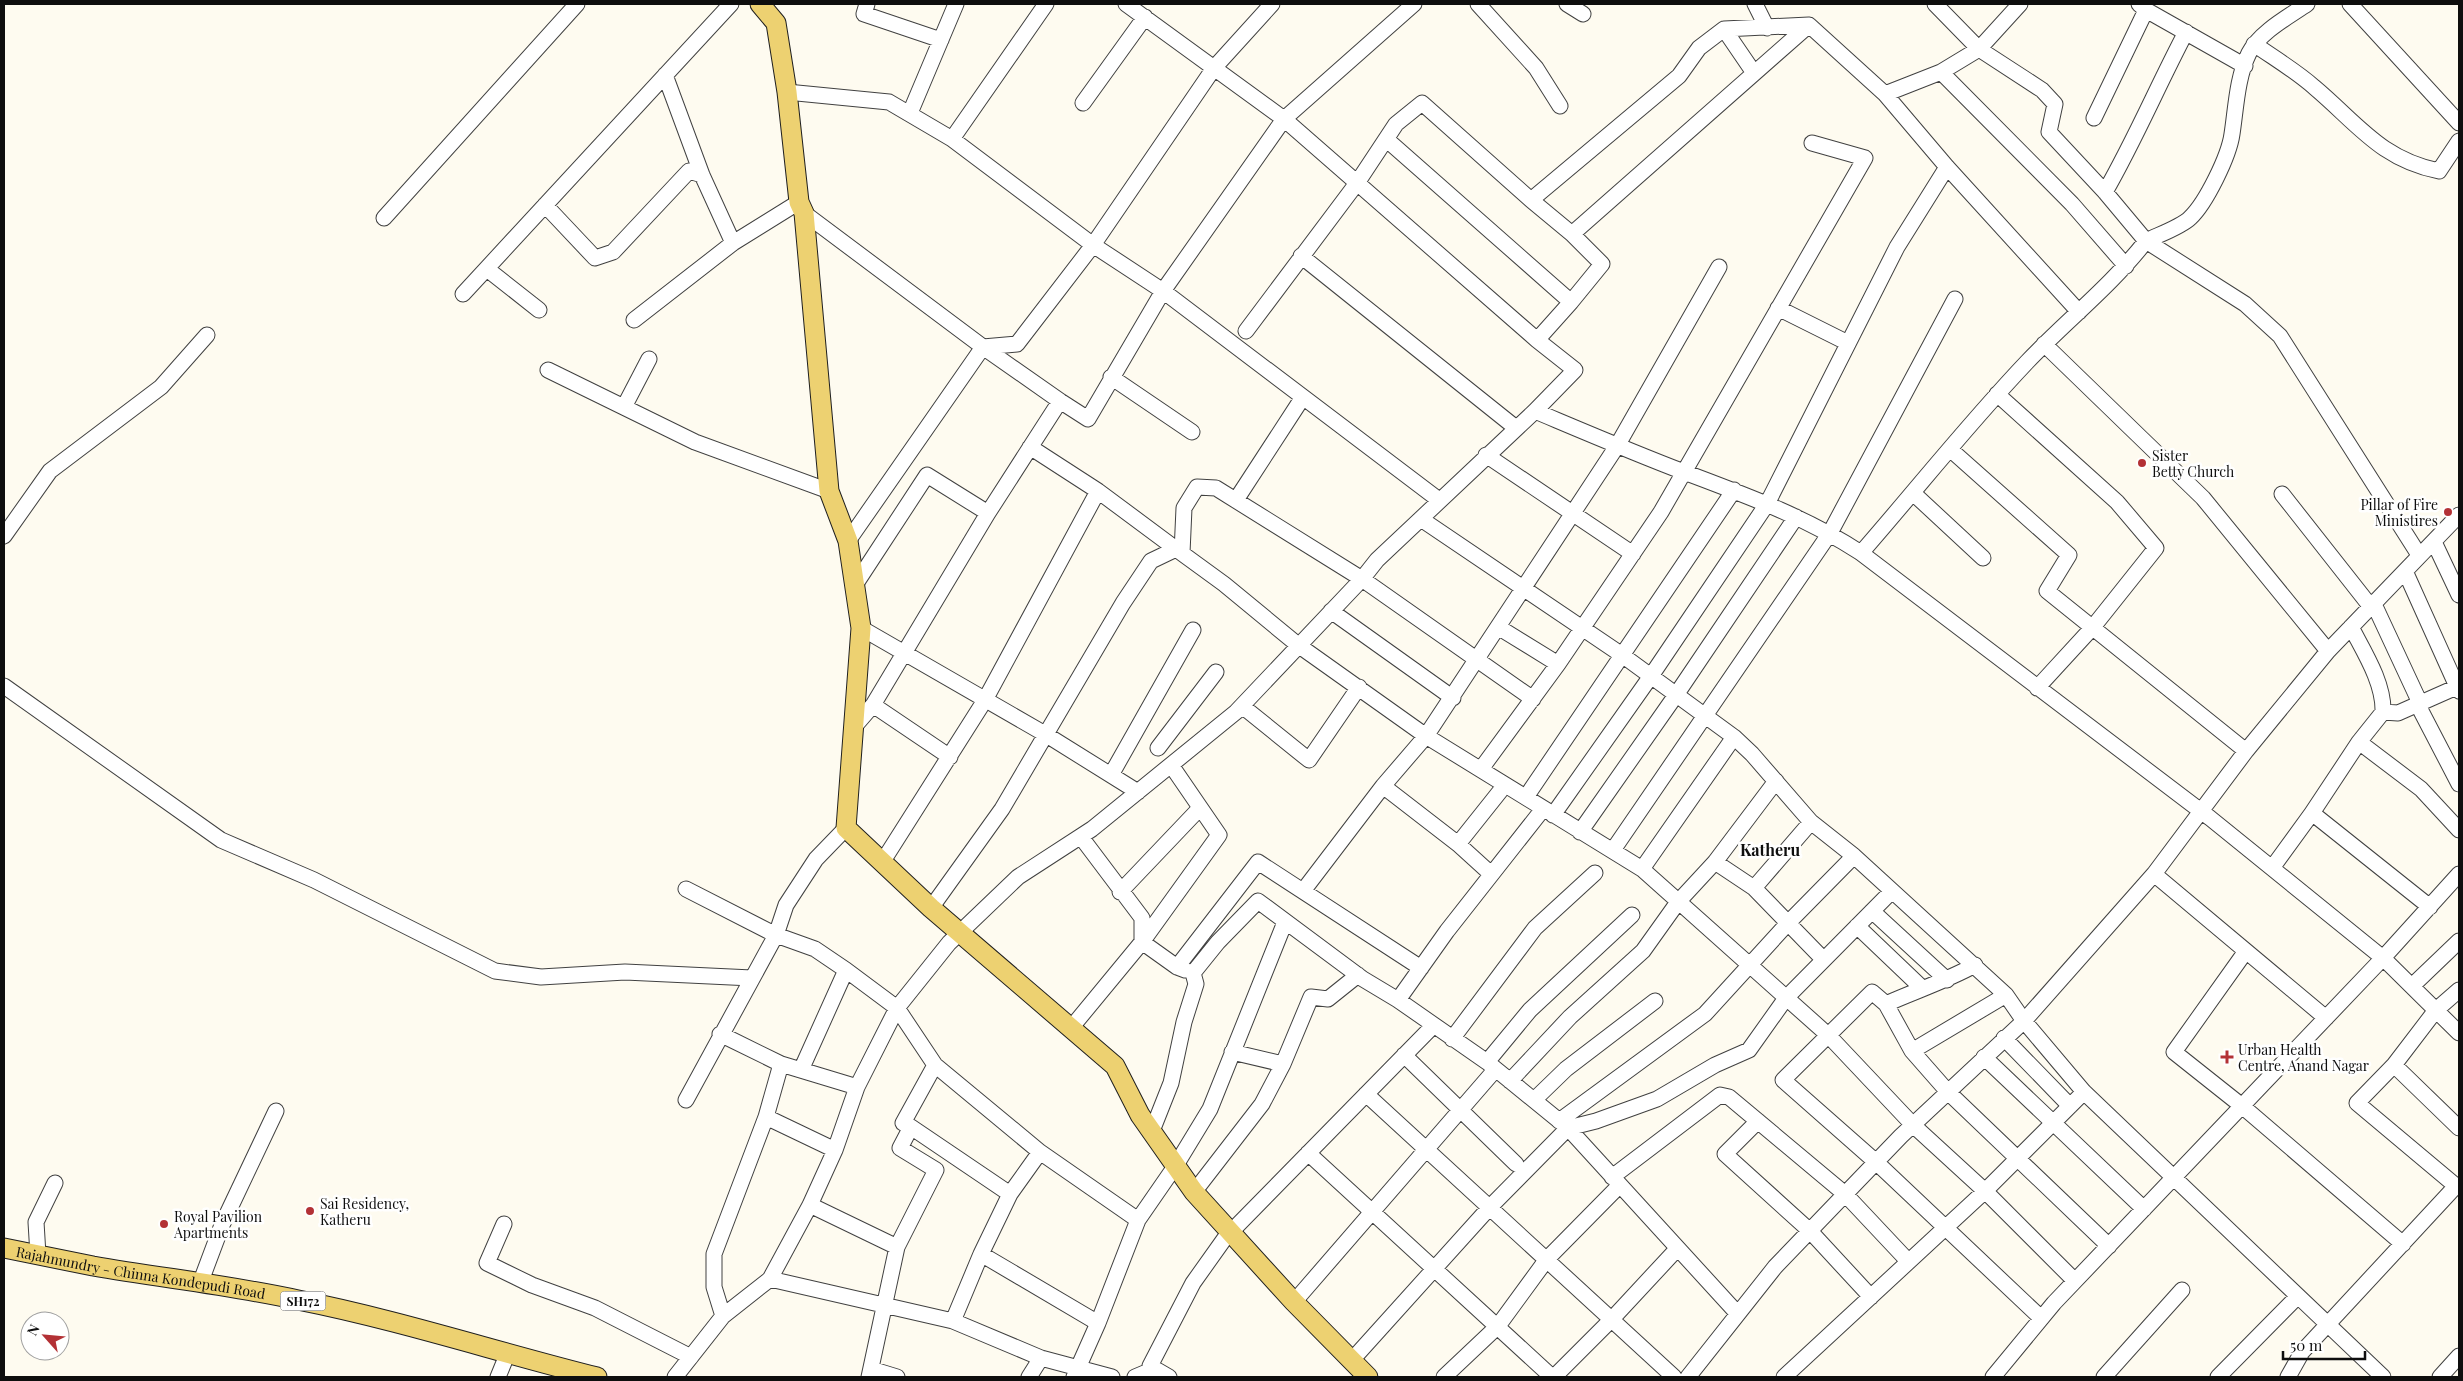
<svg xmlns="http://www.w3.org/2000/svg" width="2463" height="1381" viewBox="0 0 2463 1381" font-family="'Playfair Display',serif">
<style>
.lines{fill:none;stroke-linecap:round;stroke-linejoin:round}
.minor-casing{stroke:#414141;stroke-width:17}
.major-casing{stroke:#1f1f1f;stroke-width:21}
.minor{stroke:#fff;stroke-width:15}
.major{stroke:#edd171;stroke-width:19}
.poi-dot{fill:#b33135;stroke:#fff;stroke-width:2}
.labels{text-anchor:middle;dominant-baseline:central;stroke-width:5;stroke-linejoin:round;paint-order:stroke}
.shield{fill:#fff;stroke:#565656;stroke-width:1}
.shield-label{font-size:12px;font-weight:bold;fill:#0e0e0e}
.poi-label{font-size:14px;fill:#0e0e0e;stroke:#fff;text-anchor:start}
.street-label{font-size:14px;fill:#0e0e0e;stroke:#fff}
.quarter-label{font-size:16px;font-weight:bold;fill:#0e0e0e;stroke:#fff}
</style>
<rect width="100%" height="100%" fill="#fefbf0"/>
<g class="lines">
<g class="minor-casing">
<path id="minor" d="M 867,4 L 864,14 L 941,40
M 1478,4 L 1536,68 L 1560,106
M 1567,4 L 1583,14
M 1755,4 L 1767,28
M 1935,4 L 1979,49 L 2042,90 L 2055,104 L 2049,132 L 2105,192 L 2146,241 C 2158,235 2181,227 2190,218 C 2206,203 2229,156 2232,134 C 2236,108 2237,77 2249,53 C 2260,32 2288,17 2307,4
M 2139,4 L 2146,10 L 2245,66
M 2350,4 L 2459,123
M 1724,29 L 1754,73
M 2254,44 C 2274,58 2296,71 2314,87 C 2357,123 2380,159 2439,171 L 2459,141
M 1941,72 L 1979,49 L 2020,4
M 665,75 L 702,175 L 733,243 L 799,202
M 787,92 L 889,102 L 952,139 L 1093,245 L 1214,68 L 1272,4
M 1885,94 L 1941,72 L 2072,204 L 2126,266
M 1083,103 L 1145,17
M 910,113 L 956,4
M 2094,118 L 2146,10
M 952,139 L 1046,4
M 1386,139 L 1571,302
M 2105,192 C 2135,140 2158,85 2186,32
M 1531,200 L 1679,76 L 1699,48 L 1724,29 L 1809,25 L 1885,94 L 1947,167 L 2079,312
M 545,205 L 595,258 L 613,252 L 689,171 L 702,175
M 804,213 L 983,347 L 848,541
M 384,218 L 577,4
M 1572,234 L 1809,25
M 1301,256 L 1516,428
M 487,269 L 539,310
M 463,294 L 731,4
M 1778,308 L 1848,343
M 634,320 L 733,243
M 1246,331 L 1357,183 L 1396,124 L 1422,103 L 1531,200 L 1572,234 L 1602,264 L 1571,302 L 1537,340
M 2044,344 L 2203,498 L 2328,651
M 548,370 L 695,442 L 829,491
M 1111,377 L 1192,432
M 1997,394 L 2117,502 L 2156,548 L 2093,627 L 2037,688
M 1060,401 L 1088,419 L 1163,291 L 1284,119 L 1414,4
M 624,407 L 649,359
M 1535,411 C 1585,432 1634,453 1684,472 C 1745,495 1806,517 1861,553
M 1951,450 L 2069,555 L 2047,591 L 2246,751
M 1486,455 L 1633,554
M 1098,491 L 1176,549
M 1913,493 L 1983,558
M 2282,494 L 2371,607
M 1236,500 L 1303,397
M 1421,519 L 1622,655 L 1734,737 L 1752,754 L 1811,822 L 1854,856 L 2006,995 L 2024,1021 L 2084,1092 L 2383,1377
M 4,536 L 50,471 L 161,387 L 207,335
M 2434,542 L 2459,595
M 1182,553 L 1184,508 L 1197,487 L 1216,488 L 1362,579 L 1533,699
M 2419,555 L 2280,336 L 2245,304 L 2146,241 C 2111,286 2066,321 2027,362 C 1969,423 1916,490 1861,553 L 2210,818 L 2383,958 L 2459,1033
M 2405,571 L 2459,691
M 855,585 L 927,475 L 988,513
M 2373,602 L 2420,703 L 2421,711 L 2459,784
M 1331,611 L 1453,698
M 1498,627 L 1558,664
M 2351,627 C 2364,652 2384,683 2383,712
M 861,628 L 1045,734 L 1138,792
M 4,686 L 221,840 L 314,880 L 495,971 L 541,977 L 625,972 L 752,978
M 873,705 L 950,757
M 1242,706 L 1309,760 L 1359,687
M 854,727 L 873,705 L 988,513 L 1060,401 L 983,347 L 1017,344 L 1093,245 L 1163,291 L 1439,500
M 2359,742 L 2421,789 L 2459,830
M 1158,748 L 1216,672
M 1481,769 L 1558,664 L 1661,512 L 1865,158 L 1812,143
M 1111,775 L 1193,630
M 1526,797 L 1734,490
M 1553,815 L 1651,676 L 1767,504 L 1897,247 L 1947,167
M 1580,832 L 1676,695 L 1796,517
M 1081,837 L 1142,918 L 1142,942 L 1177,967 L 1185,970
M 1458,844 L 1505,785
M 1613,850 L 1830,533 L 1955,299
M 883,861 L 985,700 L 1098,491 L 1030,447
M 1715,862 L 1754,888 L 1823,959
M 2272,868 L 2312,813
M 1642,869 L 1734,737
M 1491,874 L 1458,844 L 1383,786 L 1426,736 L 1617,446 L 1719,267
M 2154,874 L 2326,1018
M 1754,888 L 1811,822
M 686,889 L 776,935 L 815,949 L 846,970 L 897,1008 L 935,1065 L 1040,1152 L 1138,1220
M 1303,891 L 1383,786
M 1120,892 L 1200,808
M 2430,907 L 2312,813 L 2359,742 L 2383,712 L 2398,713 L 2459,686
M 931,908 L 1002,809 L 1123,603 L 1151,561 L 1176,549 L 1224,584 L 1298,645 L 1426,736 L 1642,869 L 1828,1035 L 1913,1125 L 1985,1191 L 2075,1281
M 1872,911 L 1947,980
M 1857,926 L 1922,988
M 2246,951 L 2174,1052 L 2242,1106 L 2403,1244
M 1975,965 C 1946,981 1915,991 1886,1004 L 1872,992 L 1783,1080 L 1876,1162 L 2041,1318
M 1177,967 L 1258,862 L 1421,968
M 2412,986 L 2459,941
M 1398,1000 L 1447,931 L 1543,809
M 1886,1004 L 1912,1051 L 1948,1092 L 2109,1246
M 1071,1028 L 1142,942 L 1219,835 L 1171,765
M 720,1034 L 781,1064
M 2004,1038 L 2070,1106
M 1452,1039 L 1535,928 L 1595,873
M 1912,1051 L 2006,995
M 1232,1052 L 1283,1064
M 1404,1055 L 1516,1164
M 1984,1057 L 2144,1209
M 1487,1062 L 1530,1010 L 1632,915
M 2394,1065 L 2459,1128
M 801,1070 L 846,970
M 1510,1081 L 1570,1017 L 1643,951 L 1678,902 L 1715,862 L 1776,781
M 1366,1094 L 1674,1377
M 686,1100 L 776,935 L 786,905 L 816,859 L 846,828
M 1534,1100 L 1566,1069 L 1655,1001
M 766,1117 L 835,1150
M 1559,1121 L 1705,1014 L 1788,923 L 1854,856
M 1758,1121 L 1725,1154 L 1810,1231 L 1871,1297
M 911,1127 L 1010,1194
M 1152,1131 L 1171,1083 L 1184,1022 L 1196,984 L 1193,973 L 1218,942 L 1258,901 L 1363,979 L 1398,1000 L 1487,1062 L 1568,1128 L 1737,1313
M 1308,1153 L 1552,1377
M 1612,1177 L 1720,1095 L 1729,1097 L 1845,1194 L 1908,1261
M 1194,1192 L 1262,1104 L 1283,1064 L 1311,997 L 1328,999 L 1358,975
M 810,1205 L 897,1247
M 504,1224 L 487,1263 L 532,1285 L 595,1308 L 691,1357
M 981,1254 L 1098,1323
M 38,1255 L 36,1222 L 55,1183
M 770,1279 L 953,1321 L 1041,1358 L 1112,1377
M 201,1281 L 222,1225 L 276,1111
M 1294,1302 L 1495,1070
M 723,1316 L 714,1287 L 714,1254 L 766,1117 L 781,1064 L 857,1087
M 953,1321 L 981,1254 L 1010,1194 L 1040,1152
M 1352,1360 L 1490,1207 L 1568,1128 L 1596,1121 L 1657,1099 L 1715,1065 L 1749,1050 L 1786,998 L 1892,891
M 871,1369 L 897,1377
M 498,1377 L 507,1355
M 675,1377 L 723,1316 L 770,1279 L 810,1205 L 835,1150 L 857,1087 L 897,1008 L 949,943 L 1018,877 L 1092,829 L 1236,712 L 1362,579 L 1377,560 L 1535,411 L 1575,370 L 1537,340 L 1284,119 L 1126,4
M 869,1377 L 897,1247 L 936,1170 L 900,1148 L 911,1127 L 903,1123 L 935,1065
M 1029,1377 L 1041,1358
M 1074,1377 L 1098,1323 L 1138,1220 L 1176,1165 L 1210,1109 L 1285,922
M 1135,1377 L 1154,1369
M 1169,1377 L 1150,1366 L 1193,1283 L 1225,1238 L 1433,1026
M 1444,1377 L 1498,1326 L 1547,1259 L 1619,1186
M 1554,1377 L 1612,1319 L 1677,1249
M 1688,1377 L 1775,1267 L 1901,1136 L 2024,1021 L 2154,874 L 2246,751 L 2328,651 L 2459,515
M 1784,1377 L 1985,1191 L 2084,1092
M 1993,1377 L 2054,1303 L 2383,958 L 2459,874
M 2104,1377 L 2182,1290
M 2218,1377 L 2298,1296
M 2288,1377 L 2302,1352 L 2456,1186 L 2357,1103 L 2394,1065 L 2436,1010 L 2459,990
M 2440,1377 L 2459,1356"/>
</g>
<g class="major-casing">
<g id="major">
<path d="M 760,4 L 776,23 L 787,92 L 799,202 L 804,213 L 829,491 L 848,541 L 861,628 L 846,828 L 931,908 L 1115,1066 L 1140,1115 L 1194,1192 L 1294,1302 L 1368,1377"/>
<path id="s1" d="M 4,1248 C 33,1254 63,1260 93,1266 C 161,1278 230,1285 298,1300 C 399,1320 497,1352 597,1377"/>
</g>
</g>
<use href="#minor" class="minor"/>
<use href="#major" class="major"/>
</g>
<g class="poi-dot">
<circle cx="2142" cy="463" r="5"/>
<circle cx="2448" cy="512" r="5"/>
<path d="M2224.5 1049.5h5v5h5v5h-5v5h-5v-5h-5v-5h5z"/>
<circle cx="310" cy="1211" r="5"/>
<circle cx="164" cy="1224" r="5"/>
</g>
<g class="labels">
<rect class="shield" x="280.5" y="1291.5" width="45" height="19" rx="4"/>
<g class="shield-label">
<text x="303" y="1301">SH172</text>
</g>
<g class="poi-label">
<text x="2152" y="455">Sister<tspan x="2152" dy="16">Betty Church</tspan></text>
<text x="2438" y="504" text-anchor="end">Pillar of Fire<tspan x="2438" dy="16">Ministires</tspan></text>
<text x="2238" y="1049">Urban Health<tspan x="2238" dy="16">Centre, Anand Nagar</tspan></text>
<text x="320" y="1203">Sai Residency,<tspan x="320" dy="16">Katheru</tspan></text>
<text x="174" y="1216">Royal Pavilion<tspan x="174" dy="16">Apartments</tspan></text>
</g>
<g class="street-label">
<text stroke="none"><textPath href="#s1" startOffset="139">Rajahmundry - Chinna Kondepudi Road</textPath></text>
</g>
<g class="quarter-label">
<text x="1770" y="849">Katheru</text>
</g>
</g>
<rect width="2463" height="1381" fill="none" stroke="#0e0e0e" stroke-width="10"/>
<g transform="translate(45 1336) rotate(297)"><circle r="24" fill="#ffffff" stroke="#9f9f9f"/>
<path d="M0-4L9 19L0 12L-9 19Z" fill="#b33135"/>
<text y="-8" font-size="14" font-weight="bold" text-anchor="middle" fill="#0e0e0e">N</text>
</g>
<path d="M2283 1351v8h82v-8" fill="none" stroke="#0e0e0e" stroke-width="2.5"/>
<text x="2290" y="1351" font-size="15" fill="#0e0e0e" stroke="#ffffff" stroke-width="4" paint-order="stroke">50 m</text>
</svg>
